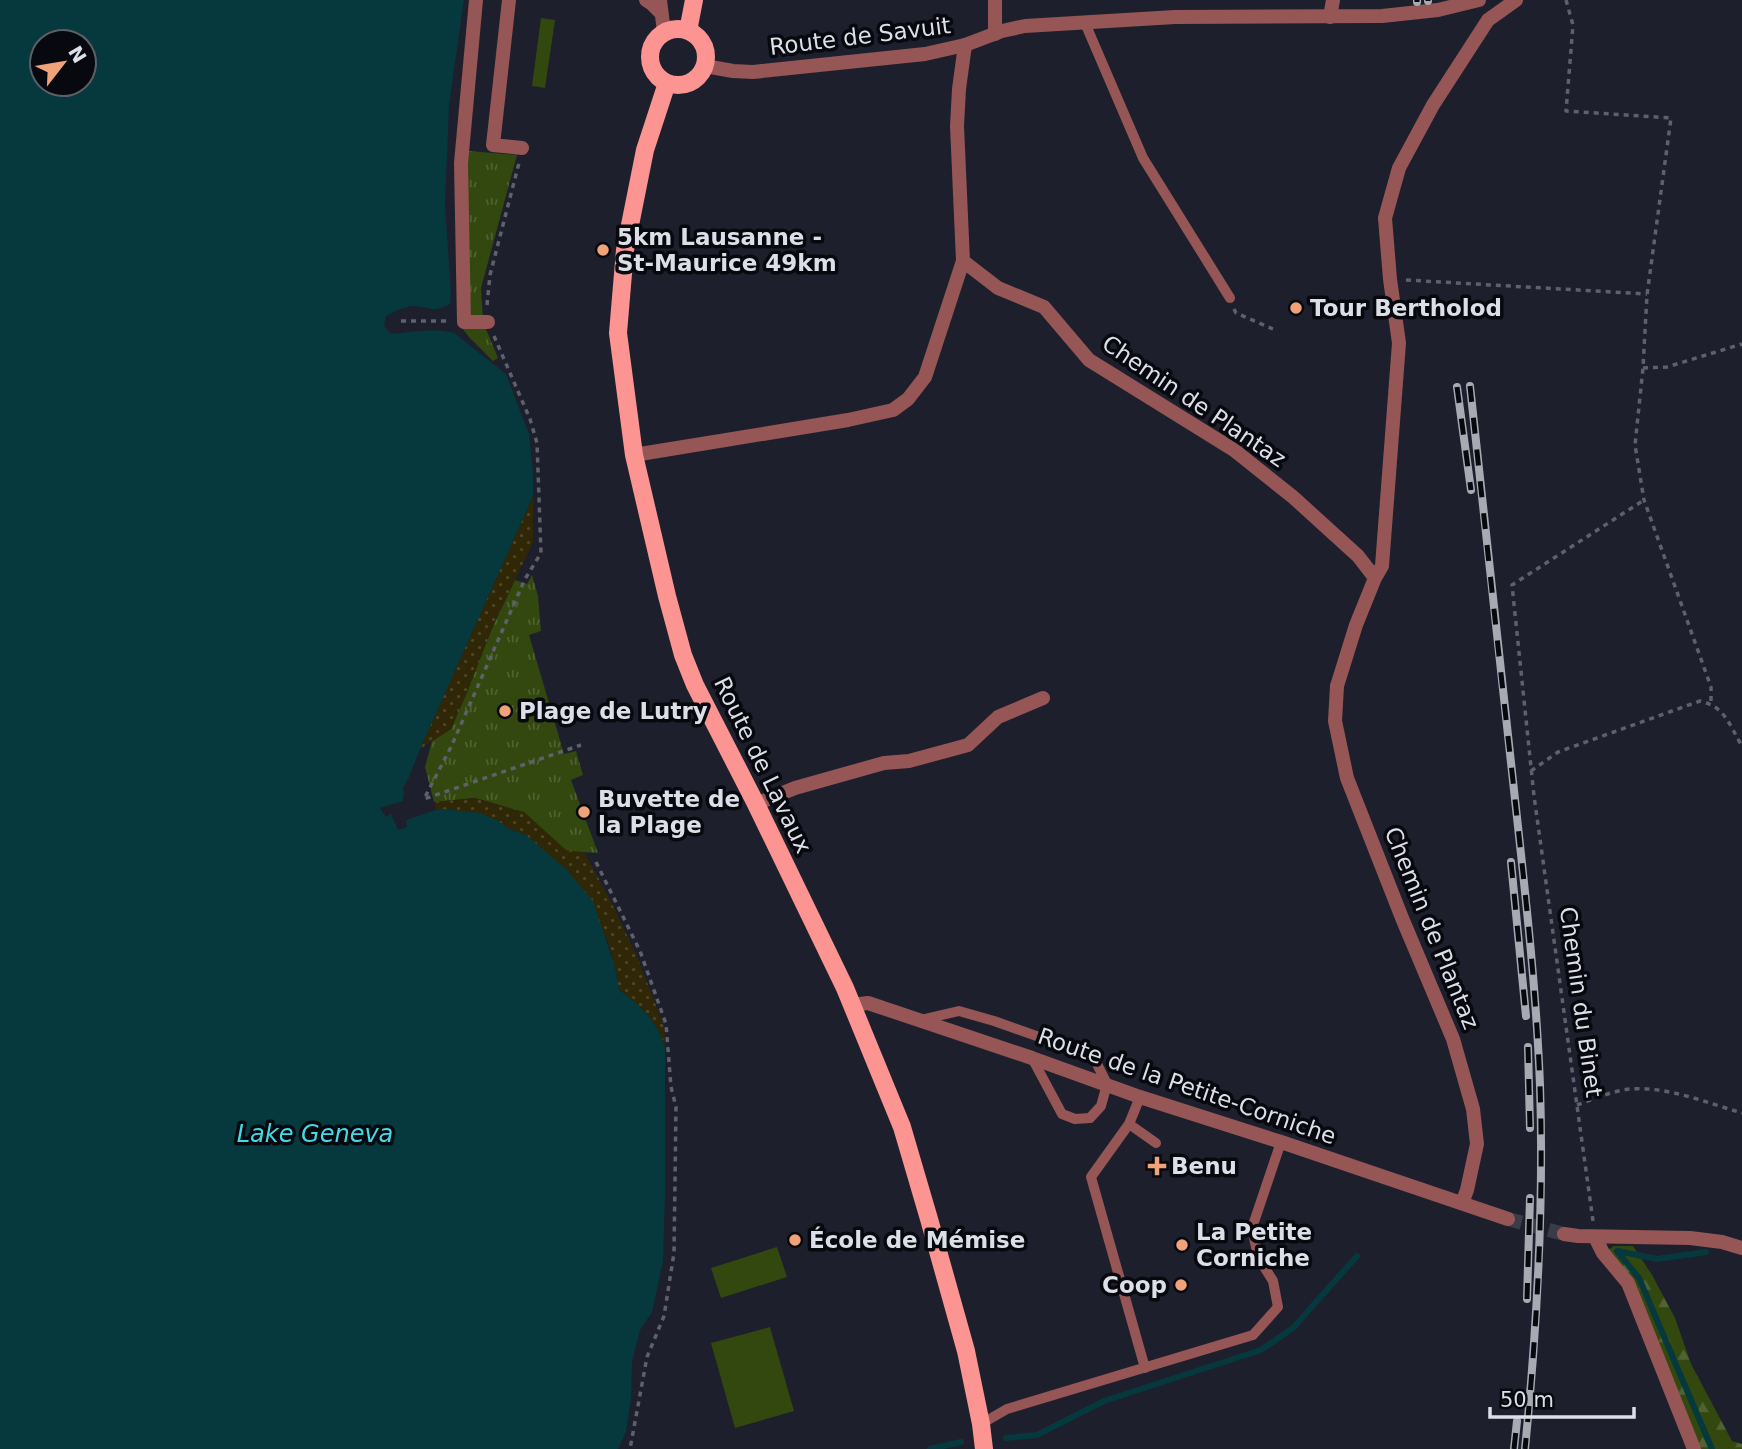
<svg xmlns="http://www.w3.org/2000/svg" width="1742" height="1449" viewBox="0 0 1742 1449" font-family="'DejaVu Sans',sans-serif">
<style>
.grass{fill:url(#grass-tufts)}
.forest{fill:url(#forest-firs)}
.sand{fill:url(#sand-dots)}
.pitch{fill:#32480f}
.water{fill:#06393d;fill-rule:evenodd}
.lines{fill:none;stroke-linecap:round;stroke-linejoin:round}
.stream{stroke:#06393d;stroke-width:6}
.tertiary-tunnel{stroke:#3a3c48;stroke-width:14;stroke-dasharray:14 7;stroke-linecap:butt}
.path{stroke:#5e606c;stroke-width:3.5;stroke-dasharray:5 5;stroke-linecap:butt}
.service{stroke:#955655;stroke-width:10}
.pedestrian{stroke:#955655;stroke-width:14}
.minor{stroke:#955655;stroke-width:14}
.tertiary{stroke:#955655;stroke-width:14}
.primary{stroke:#fc9492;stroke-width:18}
.rail-casing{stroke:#a7a9b3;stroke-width:8}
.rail{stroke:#08090f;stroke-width:5;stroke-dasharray:16;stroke-linecap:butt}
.poi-dot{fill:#f0a278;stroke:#08090f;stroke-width:2.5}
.labels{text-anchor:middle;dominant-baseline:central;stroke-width:7;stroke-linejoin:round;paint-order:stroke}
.street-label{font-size:23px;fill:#dddfe8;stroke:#08090f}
.poi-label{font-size:23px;font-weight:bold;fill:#dddfe8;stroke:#08090f;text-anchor:start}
.water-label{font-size:24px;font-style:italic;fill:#41dbe7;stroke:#08090f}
</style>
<defs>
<pattern id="grass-tufts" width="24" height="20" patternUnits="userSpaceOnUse" patternTransform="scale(1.75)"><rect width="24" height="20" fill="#32480f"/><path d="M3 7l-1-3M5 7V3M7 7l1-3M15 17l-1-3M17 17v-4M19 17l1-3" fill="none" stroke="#4f6232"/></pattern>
<pattern id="forest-firs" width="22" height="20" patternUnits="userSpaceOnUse" patternTransform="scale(1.75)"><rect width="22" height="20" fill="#32480f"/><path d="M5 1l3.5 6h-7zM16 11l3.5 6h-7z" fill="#4f6232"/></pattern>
<pattern id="sand-dots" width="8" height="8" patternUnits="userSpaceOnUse" patternTransform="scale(1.75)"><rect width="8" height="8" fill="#2f2705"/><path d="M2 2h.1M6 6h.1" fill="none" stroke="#4d4629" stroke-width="1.8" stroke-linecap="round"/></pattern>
</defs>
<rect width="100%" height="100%" fill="#1d1f2c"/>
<path class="grass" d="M 458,150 L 517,155 L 481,288 L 483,322 L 498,358 L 493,361 L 469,337 L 462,328 Z
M 532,575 L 538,596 L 541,631 L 529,635 L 564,754 L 576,751 L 583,775 L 571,780 L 598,853 L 566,851 L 523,812 L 475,798 L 434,802 L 425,767 L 432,741 L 451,729 L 493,626 L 515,580 L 527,584 Z"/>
<path class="forest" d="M 1614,1246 L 1633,1246 L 1652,1275 L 1675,1318 L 1691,1364 L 1732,1441 L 1742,1444 L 1742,1449 L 1694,1449 L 1628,1283 L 1603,1253 Z"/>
<path class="sand" d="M 533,496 L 533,542 L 493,626 L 467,693 L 451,729 L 420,749 Z
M 475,798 L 524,812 L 566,850 L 585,853 L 610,900 L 636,954 L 664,1026 L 665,1047 C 656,1019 642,1007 619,990 L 615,967 L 607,939 L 526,835 L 509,829 L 497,820 L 444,809 L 436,810 L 434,802 Z"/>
<path class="pitch" d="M 541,18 L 555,20 L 545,88 L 532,86 Z
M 777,1247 L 787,1277 L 721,1298 L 711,1268 Z
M 770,1327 L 794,1411 L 735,1428 L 711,1343 Z"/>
<path class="water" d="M 0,0 L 464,0 L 449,105 L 445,204 L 451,293 L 450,304 C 430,314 430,306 412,306 C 403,307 394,312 386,316 L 384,326 L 391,334 C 411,332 434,327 454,333 L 506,374 L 529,434 L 533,473 L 533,496 L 420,749 L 409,777 L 403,788 L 404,793 L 403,801 L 380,808 L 386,817 L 391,814 L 398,830 L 407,827 L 406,820 L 436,810 L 444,809 L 480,813 L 497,820 L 509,829 L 526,835 L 566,869 L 593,901 L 615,967 L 619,990 C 642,1007 656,1019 665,1047 L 665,1194 L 663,1261 L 652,1312 L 640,1330 L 632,1362 L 631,1397 L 626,1432 L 618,1449 L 0,1449 ZM 84,42 L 84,84 L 42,84 L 42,42 Z"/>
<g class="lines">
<path class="stream" d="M 1617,1251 L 1639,1278 L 1712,1449
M 1618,1251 L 1657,1259 L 1706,1252
M 1006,1438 L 1037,1435 L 1104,1401 L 1261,1350 L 1293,1328 L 1357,1256
M 930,1449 L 961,1442"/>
<path class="tertiary-tunnel" d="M 1508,1219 L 1564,1234"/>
<path class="path" d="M 1566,0 L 1573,25 L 1566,111 L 1671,118 L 1647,295 L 1643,368 L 1635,445 L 1644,500 L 1711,687 L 1711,704
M 1406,280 L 1647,294
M 487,305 L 490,275 L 519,163
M 1234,309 L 1236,313 L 1273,329
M 401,321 L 448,321
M 494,336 L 530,419 L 537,443 L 541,553 L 525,579 L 451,747 L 424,799 L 581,745
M 1643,368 L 1667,367 L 1742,344
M 1531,771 L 1558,752 L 1700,701 C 1726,707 1729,725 1742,746
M 596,862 L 640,951 L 666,1024 L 671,1087 L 676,1107 L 674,1253 L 664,1316 L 647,1357 L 630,1449
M 1577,1105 C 1594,1099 1612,1091 1630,1089 C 1666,1086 1708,1103 1742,1113
M 1593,1221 L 1534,796 L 1512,585 L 1644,500"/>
<path class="service" d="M 1085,23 L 1143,158 L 1230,298
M 920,1020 L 959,1011 L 994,1021 L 1093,1056 L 1107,1084 L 1101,1106 L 1090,1118 L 1075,1119 L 1062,1114 L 1032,1058
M 1140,1097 L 1129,1124 L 1091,1177 L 1145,1368
M 1129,1124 L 1156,1143
M 981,1424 L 1007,1409 L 1253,1335 L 1278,1307 L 1273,1281 L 1258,1257 L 1252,1228 L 1281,1142"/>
<path class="pedestrian" d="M 476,0 L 461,163 L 464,322 L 488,322"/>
<path class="minor" d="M 509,0 L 493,145 L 522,148
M 646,0 L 652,4 L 662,14
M 660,0 L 664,32
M 1330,17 L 1333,0
M 995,34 L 995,0
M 965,45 L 959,89 L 957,126 L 963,261 L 998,288 L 1044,307 L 1089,360 L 1234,450 L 1293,497 L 1358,556 L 1375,578 L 1356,625 L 1337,686 L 1335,721 L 1347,778 L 1402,918 L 1453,1039 L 1473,1109 L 1477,1144 L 1467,1190 L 1462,1203
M 634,455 L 848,420 L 893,410 L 908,399 L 925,377 L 963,261
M 1375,578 L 1382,566 L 1399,343 L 1390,279 L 1385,218 L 1399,168 L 1433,105 L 1488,20 L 1516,0
M 756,804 L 795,788 L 884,763 L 909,761 L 968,745 L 998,717 L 1043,698
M 1595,1237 L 1603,1253 L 1628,1283 L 1694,1449"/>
<path class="tertiary" d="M 705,66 L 733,71 L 753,72 L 925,54 L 965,45 L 1002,31 L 1025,26 L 1175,17 L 1382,16 L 1438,10 L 1479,0
M 852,1005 L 868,1003 L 1032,1058 L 1140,1097 L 1281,1142 L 1508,1219
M 1564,1234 L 1578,1236 L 1690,1238 L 1722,1242 L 1742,1248"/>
<path class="primary" d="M650 57a28 28 0 1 1 56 0a28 28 0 1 1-56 0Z
M 688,31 L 694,0
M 667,83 L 645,150 L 625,250 L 618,333 L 634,455 L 667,596 L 683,655 L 695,685 L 756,804 L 845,988 L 902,1127 L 929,1219 L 966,1351 L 981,1424 L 984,1449"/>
<g class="rail-casing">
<path id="rail" d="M 1417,0 L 1417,2
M 1428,0 L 1428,1
M 1470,386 C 1484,517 1498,649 1513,781 C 1524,882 1536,983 1540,1085 C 1544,1207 1537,1328 1525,1449
M 1457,387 L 1471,490
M 1511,862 L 1526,1016
M 1528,1047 L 1530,1128
M 1527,1299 L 1530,1198
M 1514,1449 L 1517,1421"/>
</g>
<use href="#rail" class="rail"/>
</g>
<g class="poi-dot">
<circle cx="603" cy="250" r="7"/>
<circle cx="1296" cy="308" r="7"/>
<circle cx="505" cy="711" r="7"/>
<circle cx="584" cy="812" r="7"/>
<path d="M1153.5 1155.5h7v7h7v7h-7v7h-7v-7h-7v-7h7z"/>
<circle cx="795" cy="1240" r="7"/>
<circle cx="1182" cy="1245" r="7"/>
<circle cx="1181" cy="1285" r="7"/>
</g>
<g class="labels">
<g class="street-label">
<text transform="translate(860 36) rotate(-7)">Route de Savuit</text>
<text transform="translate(1194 401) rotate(34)">Chemin de Plantaz</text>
<text transform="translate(763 765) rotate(64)">Route de Lavaux</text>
<text transform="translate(1432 928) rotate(68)">Chemin de Plantaz</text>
<text transform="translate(1581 1002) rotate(82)">Chemin du Binet</text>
<text transform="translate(1187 1086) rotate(19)">Route de la Petite-Corniche</text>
</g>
<g class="poi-label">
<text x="617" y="237">5km Lausanne -<tspan x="617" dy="26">St-Maurice 49km</tspan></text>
<text x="1310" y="308">Tour Bertholod</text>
<text x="519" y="711">Plage de Lutry</text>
<text x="598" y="799">Buvette de<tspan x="598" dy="26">la Plage</tspan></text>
<text x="1171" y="1166">Benu</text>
<text x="1196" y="1232">La Petite<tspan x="1196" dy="26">Corniche</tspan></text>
<text x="809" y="1240">École de Mémise</text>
<text x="1167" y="1285" text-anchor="end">Coop</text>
</g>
<g class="water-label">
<text x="315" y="1134">Lake Geneva</text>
</g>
</g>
<g transform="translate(63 63) rotate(59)"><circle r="33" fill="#08090f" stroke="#5d5f66" stroke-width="2"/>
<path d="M0-5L12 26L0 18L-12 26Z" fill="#f0a278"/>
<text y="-10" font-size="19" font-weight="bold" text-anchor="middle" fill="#dddfe8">N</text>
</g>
<path d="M1490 1407v10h144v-10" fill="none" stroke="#dddfe8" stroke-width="3.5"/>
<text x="1500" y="1407" font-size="21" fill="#dddfe8" stroke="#08090f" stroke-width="5" paint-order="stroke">50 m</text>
</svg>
